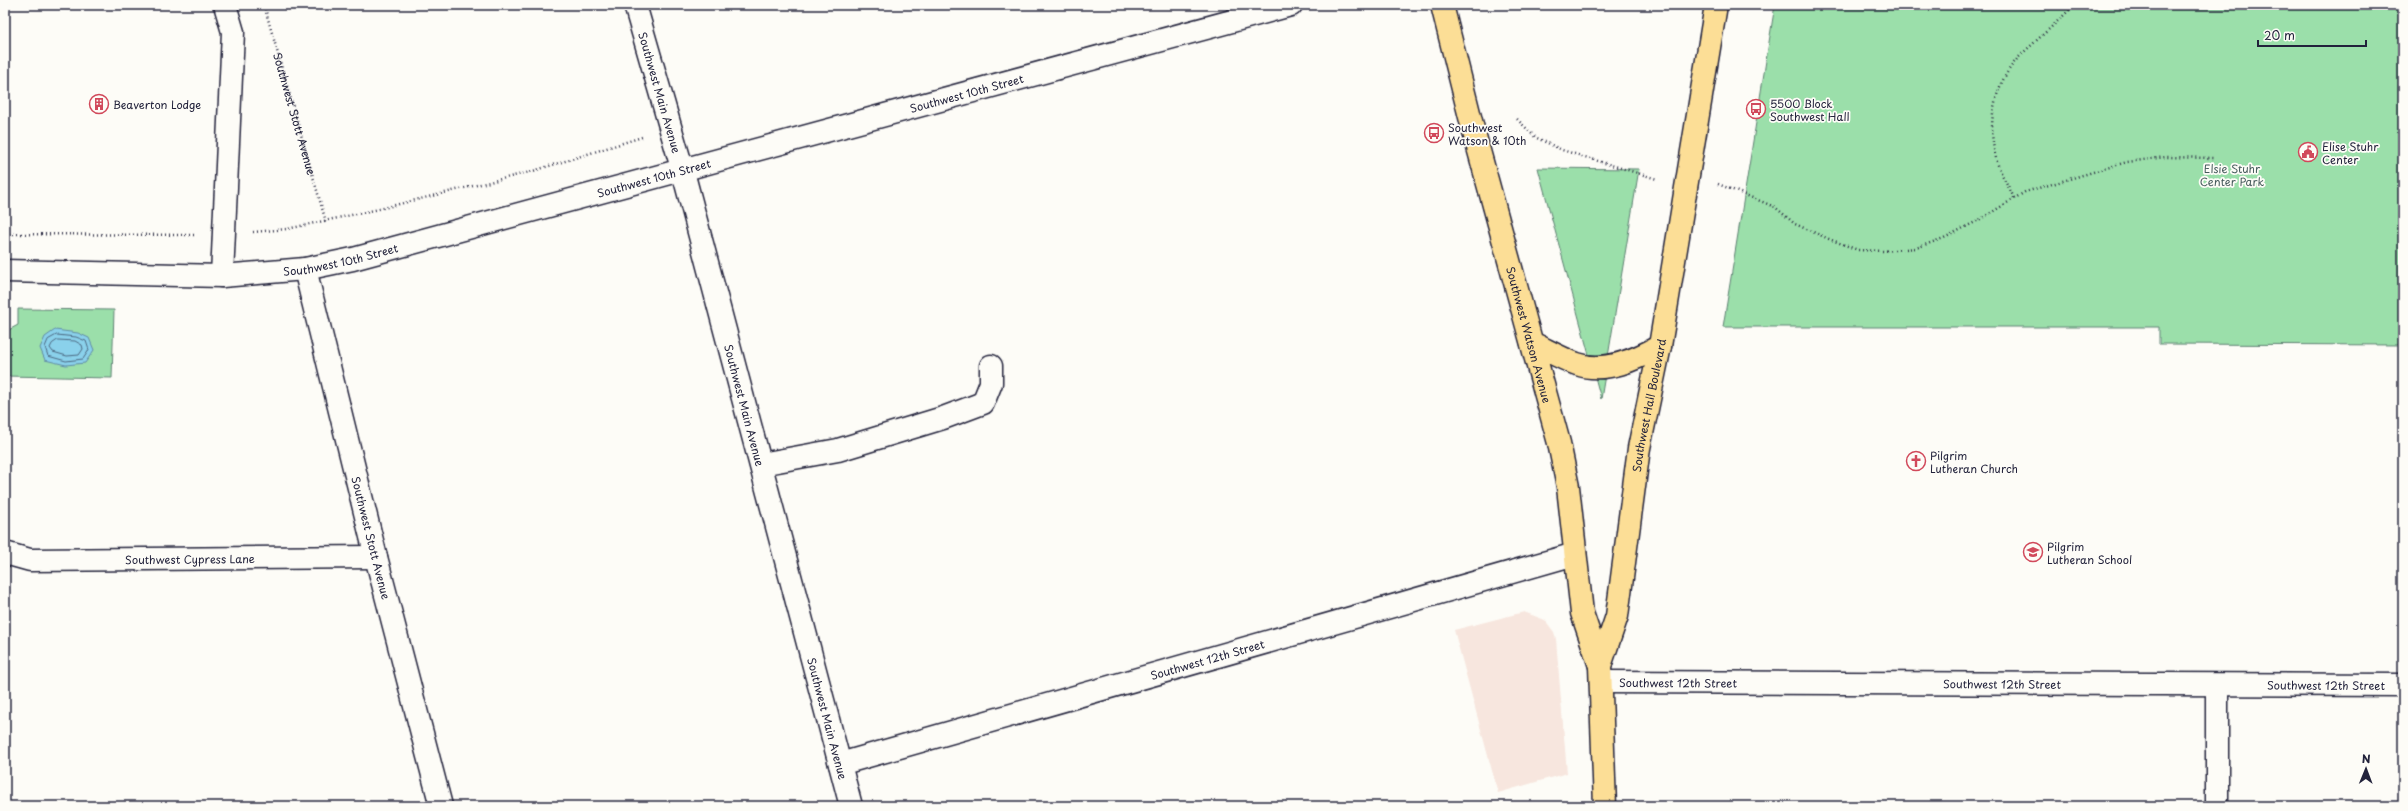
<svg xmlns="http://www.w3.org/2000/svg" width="2408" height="811" viewBox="0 0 2408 811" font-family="'Playpen Sans',sans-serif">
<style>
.built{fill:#f7e6de}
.green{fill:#9bdfaa;stroke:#5e8072}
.water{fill:#8ad1eb;stroke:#608ba5}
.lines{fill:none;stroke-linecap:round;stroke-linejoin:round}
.shore{stroke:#4c6881;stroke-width:1}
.minor-casing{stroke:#22223b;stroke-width:25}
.major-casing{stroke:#22223b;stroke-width:25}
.path{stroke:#22223b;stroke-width:2.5;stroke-dasharray:1 3;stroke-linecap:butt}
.minor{stroke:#fdfcf7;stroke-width:22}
.major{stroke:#fcde96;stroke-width:22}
.labels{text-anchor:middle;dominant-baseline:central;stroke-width:3.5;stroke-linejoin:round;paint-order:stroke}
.street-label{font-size:11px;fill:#22223b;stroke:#fdfcf7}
.poi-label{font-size:11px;fill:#22223b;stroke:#fdfcf7;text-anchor:start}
.park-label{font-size:11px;fill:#465b5c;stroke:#fdfcf7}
</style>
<rect width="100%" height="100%" fill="#fdfcf7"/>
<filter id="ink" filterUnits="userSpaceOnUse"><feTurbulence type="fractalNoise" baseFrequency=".025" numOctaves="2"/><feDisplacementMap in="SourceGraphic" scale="8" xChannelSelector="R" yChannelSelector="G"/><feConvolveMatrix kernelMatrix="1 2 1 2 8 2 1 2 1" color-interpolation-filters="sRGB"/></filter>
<g filter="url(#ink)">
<path class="built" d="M 1524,612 L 1545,620 L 1554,632 L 1556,639 L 1567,773 L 1498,793 L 1454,630 Z"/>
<path class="green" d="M 1775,5 L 2403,5 L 2403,345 L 2159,344 L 2159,327 L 1723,327 Z
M 1538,168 L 1639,169 L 1601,399 Z
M 18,309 L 114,310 L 112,378 L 5,376 L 5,332 L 18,325 Z"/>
<path class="water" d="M 55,330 L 78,333 L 89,338 L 94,350 L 85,363 L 66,365 L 45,360 L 40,348 L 45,337 Z"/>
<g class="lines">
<path class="shore" d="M 57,335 L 76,337 L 86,341 L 89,350 L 83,359 L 66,361 L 48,356 L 45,347 L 48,340 Z
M 58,340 L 75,341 L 82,345 L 83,349 L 79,355 L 67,356 L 53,352 L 50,348 L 52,344 Z"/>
<g class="minor-casing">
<g id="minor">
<path id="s2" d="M 635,5 L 682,168 L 851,806"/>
<path id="s3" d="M 305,269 L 376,557 L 441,806"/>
<path id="s4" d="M 5,271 L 222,276 L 305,269 L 353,259 L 1291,5"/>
<path d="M 222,276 L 233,32 L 225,5"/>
<path d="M 761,464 L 838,450 L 943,418 L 983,403 L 991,383 L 991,366"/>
<path id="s5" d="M 5,553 L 30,560 L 376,557"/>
<path id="s6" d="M 1601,682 L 2403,685"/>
<path id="s7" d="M 840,764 L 1575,554"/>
<path d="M 2217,806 L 2217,685"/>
</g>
</g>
<g class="major-casing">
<g id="major">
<path id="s8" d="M 1442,5 L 1473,129 L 1559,443 L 1568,487 L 1582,613 L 1600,666"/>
<path d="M 1532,343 C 1547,350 1562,359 1577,364 C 1605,374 1637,359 1660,346"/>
<path id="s9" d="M 1605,806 L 1600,666 L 1617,616 L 1639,448 L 1660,346 L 1716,5"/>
</g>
</g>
<g class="path">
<path id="s1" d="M 264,5 L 326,222"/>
<path d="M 1517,119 L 1535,137 L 1562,150 L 1657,179"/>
<path d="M 1718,184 L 1775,207 L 1795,224 L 1829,239 L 1858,250 L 1884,251 L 1916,248 L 1944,238 L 1979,220 L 2025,192 L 2127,162 L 2166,157 L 2214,158"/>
<path d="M 2014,198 C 2009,187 2002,176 1998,165 C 1986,128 1992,87 2018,58 C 2036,40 2056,24 2074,5"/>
<path d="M 253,232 L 287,229 L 379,209 L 530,172 L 642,137"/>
<path d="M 5,234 L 194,235"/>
</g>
<use href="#minor" class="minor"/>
<use href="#major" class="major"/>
</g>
</g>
<defs>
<g id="building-ring" transform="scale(1)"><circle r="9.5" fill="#fdfcf7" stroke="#d1495b" stroke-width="1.5"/><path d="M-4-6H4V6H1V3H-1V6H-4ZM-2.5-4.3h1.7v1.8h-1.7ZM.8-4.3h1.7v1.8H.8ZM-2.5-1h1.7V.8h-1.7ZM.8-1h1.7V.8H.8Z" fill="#d1495b"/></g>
<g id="bus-ring" transform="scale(1)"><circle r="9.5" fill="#fdfcf7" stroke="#d1495b" stroke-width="1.5"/><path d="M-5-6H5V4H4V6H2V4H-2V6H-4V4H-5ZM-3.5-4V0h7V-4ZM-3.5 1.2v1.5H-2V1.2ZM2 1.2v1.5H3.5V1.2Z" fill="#d1495b"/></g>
<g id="civic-ring" transform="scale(1)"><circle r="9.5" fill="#fdfcf7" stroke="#d1495b" stroke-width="1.5"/><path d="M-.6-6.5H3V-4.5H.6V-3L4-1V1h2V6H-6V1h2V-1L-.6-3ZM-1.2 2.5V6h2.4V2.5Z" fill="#d1495b"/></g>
<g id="church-ring" transform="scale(1)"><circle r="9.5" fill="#fdfcf7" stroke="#d1495b" stroke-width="1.5"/><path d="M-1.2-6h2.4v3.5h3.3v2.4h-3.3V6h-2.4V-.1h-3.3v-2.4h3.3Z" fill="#d1495b"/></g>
<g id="school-ring" transform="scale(1)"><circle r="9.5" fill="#fdfcf7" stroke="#d1495b" stroke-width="1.5"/><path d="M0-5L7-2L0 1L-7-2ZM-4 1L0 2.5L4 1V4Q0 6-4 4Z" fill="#d1495b"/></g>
</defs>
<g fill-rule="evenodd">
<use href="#building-ring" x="99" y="104"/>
<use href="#bus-ring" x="1756" y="109"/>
<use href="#bus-ring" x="1434" y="133"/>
<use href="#civic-ring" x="2308" y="152"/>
<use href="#church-ring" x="1916" y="461"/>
<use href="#school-ring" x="2033" y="552"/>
</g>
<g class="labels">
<g class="street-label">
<text stroke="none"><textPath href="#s2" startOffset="91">Southwest Main Avenue</textPath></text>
<text stroke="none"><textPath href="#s4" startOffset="985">Southwest 10th Street</textPath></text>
<text stroke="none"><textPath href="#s1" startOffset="113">Southwest Stott Avenue</textPath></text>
<text stroke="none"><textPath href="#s4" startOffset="661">Southwest 10th Street</textPath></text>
<text stroke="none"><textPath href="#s4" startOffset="337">Southwest 10th Street</textPath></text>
<text stroke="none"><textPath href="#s8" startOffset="341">Southwest Watson Avenue</textPath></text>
<text stroke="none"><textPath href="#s2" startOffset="415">Southwest Main Avenue</textPath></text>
<text stroke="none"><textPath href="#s9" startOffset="406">Southwest Hall Boulevard</textPath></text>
<text stroke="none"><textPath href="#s3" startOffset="277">Southwest Stott Avenue</textPath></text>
<text stroke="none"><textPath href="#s5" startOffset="186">Southwest Cypress Lane</textPath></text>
<text stroke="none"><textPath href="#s7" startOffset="382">Southwest 12th Street</textPath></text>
<text stroke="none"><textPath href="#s6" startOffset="77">Southwest 12th Street</textPath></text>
<text stroke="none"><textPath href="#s6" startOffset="401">Southwest 12th Street</textPath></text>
<text stroke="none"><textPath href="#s6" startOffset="725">Southwest 12th Street</textPath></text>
<text stroke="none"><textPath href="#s2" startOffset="739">Southwest Main Avenue</textPath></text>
</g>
<g class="poi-label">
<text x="1770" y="103">5500 Block<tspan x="1770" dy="13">Southwest Hall</tspan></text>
<text x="113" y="104">Beaverton Lodge</text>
<text x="1448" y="127">Southwest<tspan x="1448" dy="13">Watson &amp; 10th</tspan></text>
<text x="2322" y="146">Elise Stuhr<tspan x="2322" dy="13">Center</tspan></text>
<text x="1930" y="455">Pilgrim<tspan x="1930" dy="13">Lutheran Church</tspan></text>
<text x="2047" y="546">Pilgrim<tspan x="2047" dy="13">Lutheran School</tspan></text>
</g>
<g class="park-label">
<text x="2232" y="168">Elsie Stuhr<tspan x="2232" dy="13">Center Park</tspan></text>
</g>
</g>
<rect width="2408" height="811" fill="none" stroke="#fdfcf7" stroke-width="20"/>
<rect x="10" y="10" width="2388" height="791" fill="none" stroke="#22223b" stroke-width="1.5" filter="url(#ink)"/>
<g transform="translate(2366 769) rotate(1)" stroke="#fdfcf7" stroke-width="3" paint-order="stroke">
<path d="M0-3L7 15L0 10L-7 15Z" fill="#22223b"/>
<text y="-6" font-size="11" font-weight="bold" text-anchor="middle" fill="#22223b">N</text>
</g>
<path d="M2258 40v6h108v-6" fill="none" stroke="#22223b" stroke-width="2"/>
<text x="2264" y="40" font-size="12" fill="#22223b" stroke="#fdfcf7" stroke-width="3" paint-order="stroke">20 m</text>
</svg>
